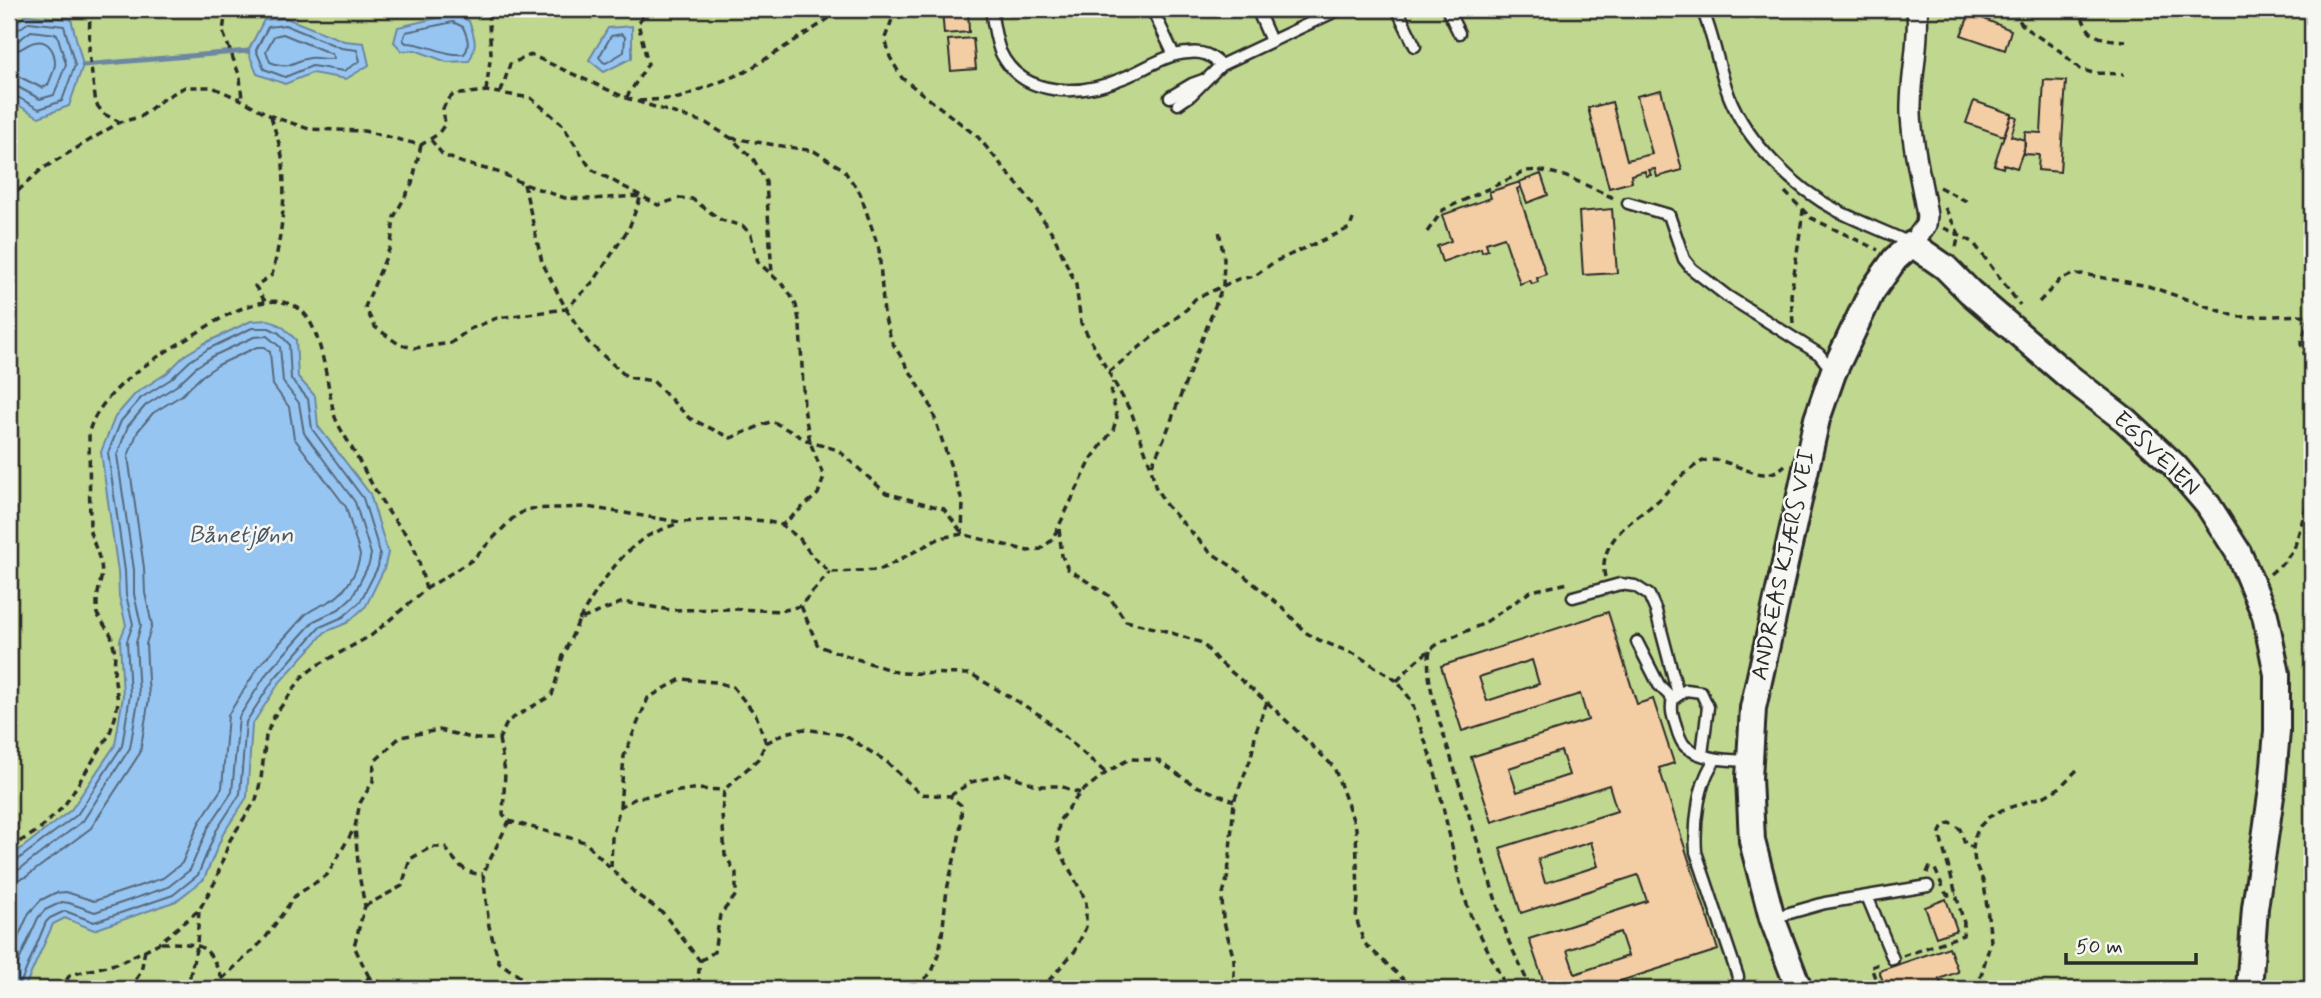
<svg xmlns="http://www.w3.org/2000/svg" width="2321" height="998" viewBox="0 0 2321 998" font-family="Mynerve,sans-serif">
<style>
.green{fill:#bfd78e;stroke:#75815c;stroke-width:2}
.water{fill:#97c5f2;stroke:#6c87a2;stroke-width:2}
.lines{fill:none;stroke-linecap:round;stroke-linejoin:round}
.shore{stroke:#56697b;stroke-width:2}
.stream{stroke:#6c87a2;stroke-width:5}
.building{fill:#f3cda3;stroke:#2b2b2b;stroke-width:2;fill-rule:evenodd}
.service-casing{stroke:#2b2b2b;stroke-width:15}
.minor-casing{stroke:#2b2b2b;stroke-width:24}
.tertiary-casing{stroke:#2b2b2b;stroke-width:30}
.path{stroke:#2b2b2b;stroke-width:3.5;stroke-dasharray:7 5;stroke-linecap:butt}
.service{stroke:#f6f6f2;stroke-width:10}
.minor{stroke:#f6f6f2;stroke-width:19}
.tertiary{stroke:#f6f6f2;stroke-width:24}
.labels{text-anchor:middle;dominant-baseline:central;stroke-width:5;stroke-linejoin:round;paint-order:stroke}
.street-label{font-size:23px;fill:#2b2b2b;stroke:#f6f6f2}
.water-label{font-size:24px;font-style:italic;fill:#4b5967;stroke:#f6f6f2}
</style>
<rect width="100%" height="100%" fill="#f5eee2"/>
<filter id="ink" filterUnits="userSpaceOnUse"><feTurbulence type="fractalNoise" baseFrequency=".0143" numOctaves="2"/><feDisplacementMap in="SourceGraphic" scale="14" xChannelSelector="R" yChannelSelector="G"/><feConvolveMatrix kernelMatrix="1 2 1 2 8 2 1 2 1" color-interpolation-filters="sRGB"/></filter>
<g filter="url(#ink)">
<path class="green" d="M 9,9 L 2312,9 L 2312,989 L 9,989 Z"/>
<path class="water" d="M 454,14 L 469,21 C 475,38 478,45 469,61 L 447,62 L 415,50 L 402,51 L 394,42 L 398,27 Z
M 26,15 L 71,19 L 83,65 L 69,106 L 39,117 L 9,100 L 9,28 Z
M 286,18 L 344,41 L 364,43 L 369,65 L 346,79 L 312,73 L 285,84 L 257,74 L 248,51 L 264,20 Z
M 632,26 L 632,58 L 604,72 L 589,60 L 608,28 Z
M 269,320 L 283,327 L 296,340 L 298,377 L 315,396 L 318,426 L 370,494 L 388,553 L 384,569 L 366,606 L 347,623 L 325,632 L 279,683 L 252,725 L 247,797 L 223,834 L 204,879 L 176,901 L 94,930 L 65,918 L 53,924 L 24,989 L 9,989 L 9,858 L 71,810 L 115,745 L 123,696 L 120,640 L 126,625 L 119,596 L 118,572 L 101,452 L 115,417 L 136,393 L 167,373 L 185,355 L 205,343 L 251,321 Z"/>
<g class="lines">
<path class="shore" d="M 453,22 L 463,27 C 467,36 471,46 464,54 C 443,56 427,43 406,43 L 403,40 L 406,32 Z
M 285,25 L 341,48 L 357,50 L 360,61 L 344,71 L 312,66 L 285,77 L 264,69 L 256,50 L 268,27 Z
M 9,33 L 15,32 L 29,22 L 64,26 L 75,65 L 62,101 L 39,109 L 14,95 L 9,95
M 283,34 L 332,54 L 334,58 C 326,61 319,57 310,58 C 291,60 293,71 270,62 L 266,51 L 274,36 Z
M 622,34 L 625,37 L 624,52 L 606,63 L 603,62 L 599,57 L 611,36 Z
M 9,42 L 19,40 L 31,31 L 57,34 L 66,64 L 54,95 L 40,99 L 18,87 L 9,86
M 9,52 C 22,52 25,44 35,42 C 48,39 55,51 55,63 C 55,70 50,79 48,85 L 42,88 L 20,77 L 9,75
M 9,863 L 16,861 L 77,815 L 122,746 L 130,695 L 127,641 L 133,624 L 126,595 L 125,571 L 108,453 L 121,421 L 141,398 L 171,379 L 190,361 L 208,349 L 252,328 L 269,328 L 279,333 L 289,344 L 291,379 L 308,399 L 312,429 L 363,498 L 380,553 L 378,567 L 360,602 L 343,617 L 320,627 L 274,679 L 246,722 L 240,794 L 216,831 L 198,875 L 173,895 L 94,922 L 65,911 L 50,918 L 46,922 L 18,989
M 9,872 L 20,869 L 83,821 L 130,748 L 139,695 L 136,643 L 141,625 L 134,594 L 134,570 L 117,455 L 128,426 L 146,405 L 176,386 L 196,367 L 213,356 L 254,337 L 267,336 L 280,347 L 283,382 L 299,403 L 304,433 L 355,502 L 371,554 L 369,564 L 353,596 L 339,609 L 314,621 L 267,673 L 239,717 L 232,792 L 208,828 L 190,870 L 168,887 L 95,912 L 69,903 L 62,902 L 45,910 L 38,918 L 10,981 L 9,989
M 9,882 L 26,877 L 91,828 L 140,753 L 149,698 L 146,644 L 152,625 L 145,593 L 144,568 L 128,456 L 138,431 L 153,413 L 182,395 L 202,376 L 218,365 L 257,347 L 265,347 L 270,352 L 273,385 L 289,407 L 294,438 L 346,507 L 360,555 C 358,571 345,594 330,601 C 321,606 313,608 305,615 L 259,666 L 228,715 L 222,788 L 199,823 L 182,863 L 163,878 L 94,901 L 66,892 L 55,893 L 41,900 L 29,913 L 9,958"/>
<path class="stream" d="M 83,65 L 248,51"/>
</g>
<path class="building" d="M 942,9 L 968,9 L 969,32 L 944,34 Z
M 1970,13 L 2011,30 L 2005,50 L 1961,35 Z
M 973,38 L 976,69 L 951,71 L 948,40 Z
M 2044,80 L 2066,81 L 2060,172 L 2038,170 L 2039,155 L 2024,154 L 2025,132 L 2041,133 Z
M 1661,90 L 1682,170 L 1657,177 L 1655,169 L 1649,170 L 1651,175 L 1646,176 L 1645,171 L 1631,175 L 1632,182 L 1609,188 L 1588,108 L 1612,102 L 1627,160 L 1652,154 L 1637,96 Z
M 1974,101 L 2012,114 L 2004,136 L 1966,123 Z
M 2011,115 L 2017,117 L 2011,136 L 2025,140 L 2025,146 L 2017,168 L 2004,164 L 2003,168 L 1994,165 Z
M 1541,174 L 1548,195 L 1527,203 L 1519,182 Z
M 1520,182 L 1521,187 L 1517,189 L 1546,274 L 1537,278 L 1538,282 L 1532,284 L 1530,280 L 1520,284 L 1504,237 L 1486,243 L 1488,250 L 1482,252 L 1481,248 L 1442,262 L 1437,246 L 1451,241 L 1442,215 L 1491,198 L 1489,192 Z
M 1612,209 L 1617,273 L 1583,275 L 1579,212 Z
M 1608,612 L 1637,704 L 1653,699 L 1674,763 L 1659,768 L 1718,950 L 1595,989 L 1546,989 L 1529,939 L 1647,901 L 1638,875 L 1521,913 L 1500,848 L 1617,811 L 1609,785 L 1492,822 L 1471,757 L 1588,720 L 1580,694 L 1462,731 L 1441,666 ZM 1532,660 L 1539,684 L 1487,701 L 1479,677 ZM 1561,751 L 1569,775 L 1517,792 L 1509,768 ZM 1591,842 L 1598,866 L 1545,883 L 1538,859 ZM 1620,932 L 1628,956 L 1575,974 L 1567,950 Z
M 1946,899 L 1957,930 L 1936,937 L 1925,907 Z
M 1949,947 L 1958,972 L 1939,979 L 1943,989 L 1886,989 L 1879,971 Z"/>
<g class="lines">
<g class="service-casing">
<path id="service" d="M 991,9 C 993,23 995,37 1000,51 C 1022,99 1082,96 1123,78 C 1144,70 1165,54 1188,53 C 1203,51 1210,55 1221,65 L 1340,9
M 1152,9 L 1174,55
M 1257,9 L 1271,41
M 1397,9 L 1415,46
M 1447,9 L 1459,33
M 1702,9 C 1714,37 1718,67 1729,96 C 1747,142 1794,188 1838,211 C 1862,223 1887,232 1912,244
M 1170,97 L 1192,84 L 1203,80
M 1178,104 L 1191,95 L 1221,65
M 1628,203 L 1669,215 L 1684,259 L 1692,269 L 1727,296 L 1819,354 L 1831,369
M 1573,597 L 1620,584 L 1635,586 L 1649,595 L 1656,611 L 1678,694
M 1637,642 L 1659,685 L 1673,699
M 1702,754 L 1708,707 L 1701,692 L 1686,690 L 1673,699 C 1670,709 1673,717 1676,726 C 1678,733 1680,741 1685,746 C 1701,760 1728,760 1749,761
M 1716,759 C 1698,781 1694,824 1696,852 L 1738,977
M 1867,896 L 1893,959
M 1772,918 L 1825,903 L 1928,886"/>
</g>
<g class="minor-casing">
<path id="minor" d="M 1912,244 L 1926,225 L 1927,216 C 1922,181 1912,148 1911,113 C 1910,78 1920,44 1917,9"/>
</g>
<g class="tertiary-casing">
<path id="tertiary" d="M 1799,989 L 1772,918 L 1752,841 L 1749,778 L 1753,708 L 1817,419 L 1833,373 L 1871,293 L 1895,259 L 1912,244 L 1945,267 L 1970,292 L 2068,376 L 2125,420 L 2174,465 L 2208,505 L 2238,552 L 2265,615 L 2277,674 L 2277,731 L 2272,789 L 2255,908 L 2249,989"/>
</g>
<path class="path" d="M 90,9 L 89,53 L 96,104 L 104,114 L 120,122
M 226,9 L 223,32 L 240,77 L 242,100
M 896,9 L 885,38 L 890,57 L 902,78 L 978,137 L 1027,196 L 1053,234 L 1076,285 L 1081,323 L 1132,414 L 1151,467 L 1155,486 L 1166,505 L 1210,552 L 1236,569 L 1283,608 L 1305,632 L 1319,640 L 1357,655 L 1397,681 L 1411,700 L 1434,767 L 1460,882 L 1470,914 L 1507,989
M 2016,9 L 2018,19 L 2025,28 L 2060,51 L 2080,69 L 2093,73 L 2124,74
M 2087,9 L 2081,12 C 2087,39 2102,39 2126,41
M 2227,9 C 2244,13 2262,21 2277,9
M 486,91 L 491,53 L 488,9
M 501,92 L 510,64 L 531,55 L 626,98 L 706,123 L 731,138 L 754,160 L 766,182 L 772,274
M 626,98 L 648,64 L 638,23 L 648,9
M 639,101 L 679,98 L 745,72 L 821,24 L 841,9
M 731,138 L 814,151 L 843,169 L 860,193 L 879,249 L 884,315 L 892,342 L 930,404 L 963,503 L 962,534
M 421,145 L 412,184 L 394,217 L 391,245 L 365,307 L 375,327 L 400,345 L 415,348 L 451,343 L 470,329 L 497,318 L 566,309 L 594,281 L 629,228 L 641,196 L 591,199 L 565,198 L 524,184 L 501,173 L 463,163 L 443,155 L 431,140
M 524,184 L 542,262 L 566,309 L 588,342 L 627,377 L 653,381 L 689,418 L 731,438 L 772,421 L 810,442 L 838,450 L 886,493 L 944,509 L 962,533
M 1939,187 L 1970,203
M 1785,192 L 1811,218 L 1878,250
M 9,199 L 42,169 L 120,122 L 140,117 L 163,99 L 185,87 L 212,87 L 242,100 L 271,116 L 309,129 L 364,131 L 421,145 L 438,134 L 445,124 L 443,109 L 446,102 L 453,95 L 486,91 L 531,98 L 561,123 L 591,169 L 658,205 L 680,198 L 692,199 L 721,220 L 743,226 L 751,235 L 758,262 L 787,289 L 796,305 L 800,325 L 804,408 L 810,442 L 824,477 L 818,494 L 782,525
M 1945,208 L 1959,234 L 1955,252
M 1944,228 L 1973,242 L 2020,305
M 1427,232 L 1443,210 L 1526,171 C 1556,167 1588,187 1616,199
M 265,301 L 255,286 L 272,275 C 281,239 286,202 283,165 C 282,149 275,132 271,116
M 2039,302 L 2060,280 L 2071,275 L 2083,274 L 2148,286 L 2238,317 L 2312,315
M 2309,317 L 2301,344 L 2312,373
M 1793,323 L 1791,295 L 1803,211
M 1109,372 L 1187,309 L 1195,299 L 1210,292 L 1238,279 L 1255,276 L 1274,262 L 1350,228 L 1353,219
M 1152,465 L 1166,434 L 1223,285 L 1224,259 L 1219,230
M 1059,529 L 1062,556 L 1068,569 L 1108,595 L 1126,621 L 1166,631 L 1202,643 L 1217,660 L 1267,702 L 1334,767 L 1356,828 L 1358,898 L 1356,918 L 1364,943 L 1414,989
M 2270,574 L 2284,562 L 2294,549 L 2312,487
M 1605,577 C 1602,565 1605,552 1612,542 C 1623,524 1644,513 1660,499 C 1670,489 1679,477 1691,469 C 1697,464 1702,460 1710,460 C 1737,459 1761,488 1785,465
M 426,589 L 472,560 L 512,519 L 527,509 L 587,507 L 680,522 L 740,519 L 765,521 L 782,525 L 800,539 L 812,556 L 830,572 L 880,570 L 940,538 L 962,534 L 1028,551 L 1041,549 L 1052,540 L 1092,458 L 1113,430 L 1117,417 L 1111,393 L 1113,382
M 801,606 L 818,646 L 899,673 L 971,674 L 1040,715 L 1106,773
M 579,620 C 596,591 614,560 643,539 C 653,532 667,528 678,523
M 1430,651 C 1425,675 1434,700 1440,723 L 1509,942 L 1531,989
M 1397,681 L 1416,661 L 1439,643 L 1483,624 L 1531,591 L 1569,583
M 499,739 L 505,772 L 503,814 L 509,821 L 585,842 L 636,894 L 663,913 L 700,961 L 698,979 L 707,989
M 950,796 L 971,782 L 1007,774 L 1038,786 L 1060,786 L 1080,793
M 620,807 L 624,756 L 648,698 L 681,679 L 716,682 L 733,687 L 756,715 L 766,743
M 509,821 L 483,874 L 489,926 L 499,962 L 537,989
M 9,848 L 39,830 L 64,806 L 109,735 L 115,718 L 118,702 L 114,674 L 115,652 L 111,635 L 97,614 L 97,598 L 102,574 L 101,563 L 90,532 L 89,432 C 98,395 150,360 182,342 C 212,324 263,286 298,308 C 323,324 327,390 335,417 C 339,428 347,439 353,450 C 365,471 376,493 390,514 C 398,525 409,536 414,548 C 420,561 422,576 426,589 L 372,635 L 316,666 L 303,676 L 273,718 L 266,736 L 261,779 L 256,800 L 230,840 L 215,882 L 199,910 L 159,943 L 119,963 L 70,975 L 60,989
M 611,867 L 612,837 L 620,807 L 636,798 L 692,789 L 724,790
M 1927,873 L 1929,868 L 1935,869 L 1945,892 L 1948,895 L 1956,893
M 365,906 L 402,886 L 410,859 L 431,847 L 445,847 C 455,861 464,875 483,874
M 161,943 C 211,943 207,946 227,989
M 1903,956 L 1963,935 L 1964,923 L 1942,844 L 1940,832 L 1944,825 L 1950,823 L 1960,829 L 1965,844 L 1972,847
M 700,961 L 714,952 L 720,915 L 736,895 L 736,873 L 725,855 L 722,814 L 724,790 L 758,759 L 766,743 L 785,733 L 804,729 L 844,735 L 887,762 L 920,794 L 950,796 L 961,805 C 963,835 953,860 947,890 C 943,916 944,944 933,969 C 930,978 915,983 908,989
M 369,977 L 354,946 L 365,906 L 359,875 L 355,827 L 360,803 L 373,781 L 374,762 L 400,737 L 439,730 L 476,739 L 499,739 L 508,721 L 552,695 L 563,656 L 579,620 L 623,602 L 671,610 L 732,609 L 781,611 L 800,606 L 830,572
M 222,979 L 264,940 L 295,896 L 327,875 L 354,829
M 129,989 L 141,972 L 145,950
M 187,989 L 197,945 L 199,910
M 359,989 L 369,977 L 391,989
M 654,989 L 679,987 L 698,979
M 1041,989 L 1075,951 L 1086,927 L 1086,901 L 1057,845 L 1059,821 L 1080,793 L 1106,773 L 1129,759 L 1157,760 L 1194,785 L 1234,801
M 1234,989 L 1234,960 L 1223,918 L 1222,898 L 1228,875 L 1234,801 L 1251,758 L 1256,731 L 1267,702
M 1675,989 L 1681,989
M 1879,989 L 1871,967 L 1882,963
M 1977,989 L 1991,941 L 1984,883 L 1975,863 L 1973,847 L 1975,836 L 1980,826 L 1989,817 L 2002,810 L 2045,796 L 2059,788 L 2080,767"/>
<use href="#service" class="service"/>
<use href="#minor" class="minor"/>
<use href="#tertiary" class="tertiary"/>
</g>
</g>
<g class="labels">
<g class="street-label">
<text transform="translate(2156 454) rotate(44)">EGSVEIEN</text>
<text transform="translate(1784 565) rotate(-78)">ANDREAS KJÆRS VEI</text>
</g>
<g class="water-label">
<text x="241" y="535">Bånetjønn</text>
</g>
</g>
<rect width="2321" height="998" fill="none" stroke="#f6f6f2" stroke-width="35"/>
<rect x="18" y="18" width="2286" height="963" fill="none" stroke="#2b2b2b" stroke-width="2.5" filter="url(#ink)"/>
<path d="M2066 953v10h130v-10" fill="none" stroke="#2b2b2b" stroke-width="3.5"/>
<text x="2076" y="953" font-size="21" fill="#2b2b2b" stroke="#f6f6f2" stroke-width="5" paint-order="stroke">50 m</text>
</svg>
